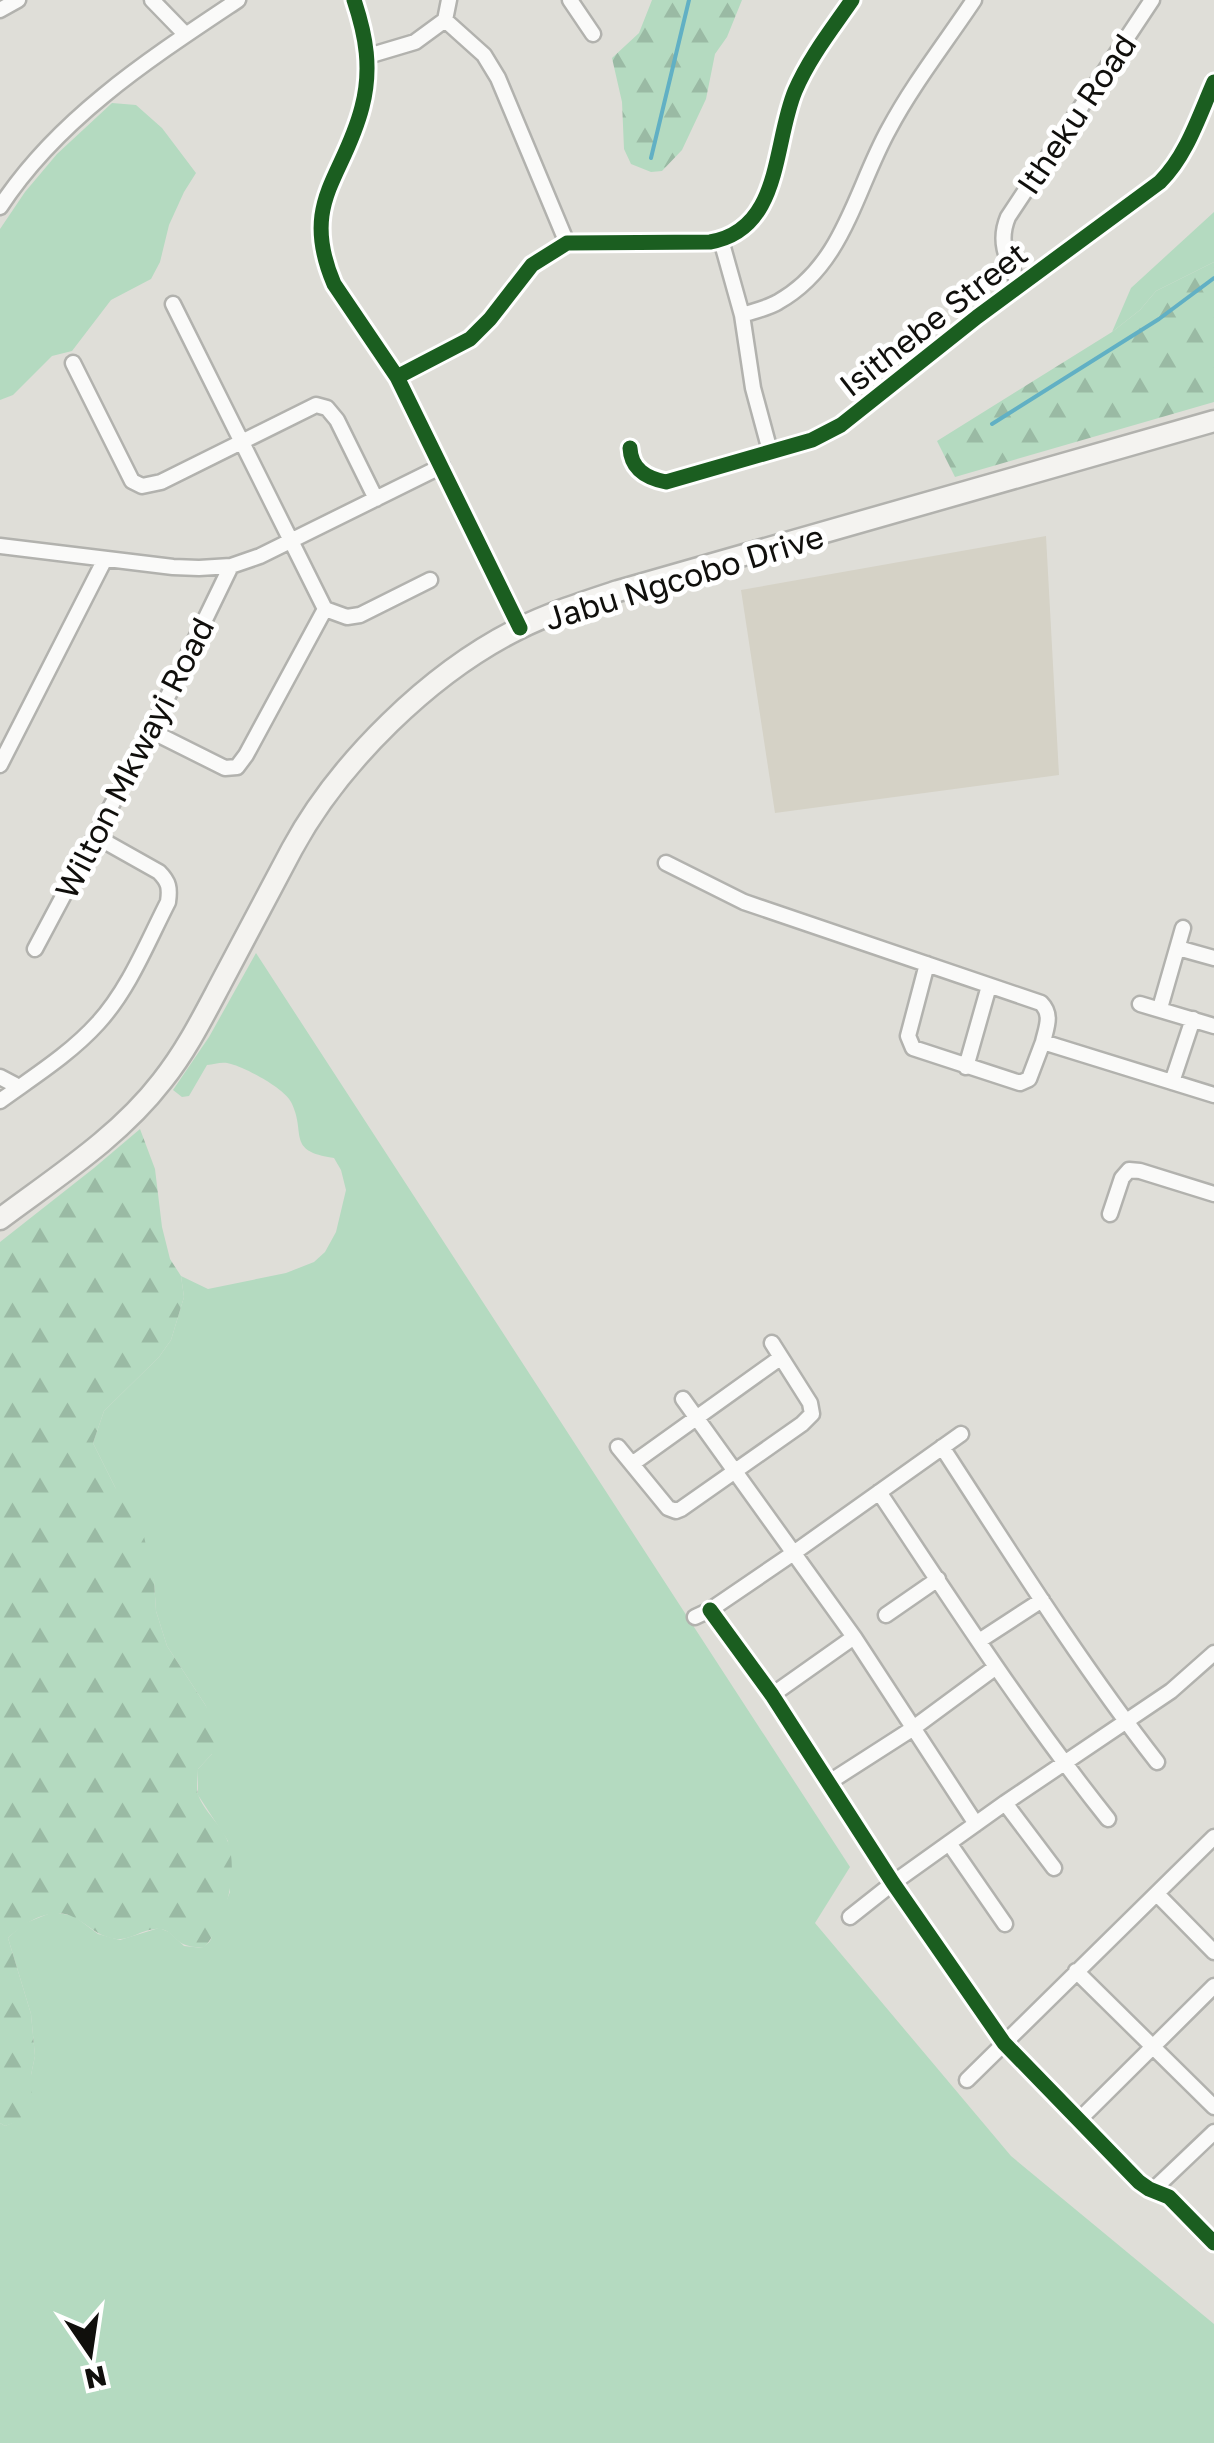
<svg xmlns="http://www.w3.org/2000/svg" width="1214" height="2443" viewBox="0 0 1214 2443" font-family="'Golos Text',sans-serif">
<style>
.built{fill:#d5d2c6}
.grass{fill:#b4dac0}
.forest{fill:url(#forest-firs)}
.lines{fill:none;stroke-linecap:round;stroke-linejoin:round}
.stream{stroke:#61b0c4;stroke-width:4}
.street-casing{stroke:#b2b2ae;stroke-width:19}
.secondary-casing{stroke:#b2b2ae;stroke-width:25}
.street{stroke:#fafaf9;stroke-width:14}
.secondary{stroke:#f4f3f0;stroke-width:20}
.cycleway-casing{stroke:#fff;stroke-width:21}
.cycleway{stroke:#1b5e20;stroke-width:15}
.labels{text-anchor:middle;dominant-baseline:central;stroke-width:10;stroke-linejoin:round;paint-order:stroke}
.street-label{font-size:32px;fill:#100f0c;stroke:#fff}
</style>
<defs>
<pattern id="forest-firs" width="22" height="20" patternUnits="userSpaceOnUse" patternTransform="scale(2.5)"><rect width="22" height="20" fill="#b4dac0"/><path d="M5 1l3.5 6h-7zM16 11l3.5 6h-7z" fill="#9abaa4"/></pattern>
</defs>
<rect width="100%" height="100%" fill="#dfded8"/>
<path class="built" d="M 1046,536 L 1059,775 L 775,813 L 741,590 Z"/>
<path class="grass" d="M 112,103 L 136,105 L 162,128 L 196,173 L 184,192 L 169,225 L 160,262 L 151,279 L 111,300 L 72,351 L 52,356 L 13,395 L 0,400 L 0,229 L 25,192 L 57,154 Z
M 1214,212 L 1214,262 L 1156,291 L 1140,310 L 1112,332 L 1131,288 Z
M 256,953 L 850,1867 L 815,1923 L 1011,2156 L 1214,2324 L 1214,2443 L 0,2443 L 0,2123 L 5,2126 L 19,2120 L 31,2096 L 31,2075 L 35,2056 L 31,2014 L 8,1938 L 23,1924 L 53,1912 L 74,1916 L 98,1934 L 120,1940 L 159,1928 L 169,1932 L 184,1946 L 203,1948 L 210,1941 L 230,1892 L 228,1841 L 198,1795 L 198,1769 L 212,1754 L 206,1706 L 167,1646 L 156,1611 L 154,1581 L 115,1487 L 93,1443 L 104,1411 L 159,1357 L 171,1340 L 184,1297 L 181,1276 L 208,1289 L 286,1273 L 314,1262 L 325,1252 L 336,1232 L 346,1190 L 341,1170 L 334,1158 C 285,1151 307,1133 291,1102 C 284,1088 246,1068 231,1064 C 223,1061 215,1064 207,1065 L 189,1096 L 182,1097 L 173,1090 L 209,1037 Z"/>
<path class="forest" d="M 652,0 L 742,0 L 727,37 L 715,54 L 706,99 L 682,150 L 662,171 L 651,172 L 631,164 L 624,149 L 622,102 L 612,58 L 639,33 Z
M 1214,262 L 1214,402 L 955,477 L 937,441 L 1112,332 L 1140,310 L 1156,291 Z
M 140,1129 L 155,1169 L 162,1227 L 170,1259 L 181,1276 L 184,1297 L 171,1340 L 159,1357 L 104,1411 L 93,1443 L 115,1487 L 143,1532 L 154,1581 L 156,1611 L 167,1646 L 206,1706 L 218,1735 L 212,1754 L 198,1769 C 198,1777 196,1787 198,1794 C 203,1811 222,1825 228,1842 C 239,1874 225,1923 204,1948 C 196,1947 188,1947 181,1943 C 172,1937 168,1927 155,1929 C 140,1930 127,1943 111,1938 C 97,1935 89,1926 77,1919 C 54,1904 26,1921 8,1938 L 31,2014 L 35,2056 L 31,2075 L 32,2096 L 19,2121 L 5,2126 L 0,2123 L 0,1242 L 94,1168 Z"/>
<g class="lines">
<path class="stream" d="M 651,158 L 689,0
M 992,424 L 1159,319 L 1214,278"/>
<g class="street-casing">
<path id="street" d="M 152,0 L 186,35
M 354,0 C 366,36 372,69 362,107 C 344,178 299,202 334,284 L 397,377 L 520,628
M 570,0 L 593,34
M 0,10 L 18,0
M 445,20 L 484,55 L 498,78 L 567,243
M 368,56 L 415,42 L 445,20 L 449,0
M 0,207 C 58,118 151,58 238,0
M 721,240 L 742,315 L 753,388 L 770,451
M 1019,284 C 1008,261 997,243 1008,217 L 1152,0
M 173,304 L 325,609 L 347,617 L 360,615 L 430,580
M 742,315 C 754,311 768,308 778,302 C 844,265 855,190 889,129 C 913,84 946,42 974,0
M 73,363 L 132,481 L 142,486 L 161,482 L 316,405 L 327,408 L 337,420 L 376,499
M 397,377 L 470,339 L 490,319 L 532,265 L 567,243 L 710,242 C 782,230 773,144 795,91 C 809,58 832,29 852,0
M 630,448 C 631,469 646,478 666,482 L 812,440 L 841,425 L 977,317 L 1160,182 C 1187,155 1199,116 1214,82
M 0,546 L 173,567 L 199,568 L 231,566 L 260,556 L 442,466
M 151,731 L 225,768 L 237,767 L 246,755 L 325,609
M 0,765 L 105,559
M 666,863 L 744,902 L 1041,1003 C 1053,1015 1046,1028 1043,1042 L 1214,1095
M 1178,948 L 1214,958
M 35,949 L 151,731 L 231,566
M 927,964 L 908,1036 L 913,1048 L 1020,1083 L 1029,1079 L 1043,1042
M 1140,1004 L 1214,1026
M 1160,1008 L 1183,928
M 966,1067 L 989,986
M 0,1077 L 19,1087
M 1172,1082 L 1193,1019
M 0,1101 C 33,1077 70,1054 98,1023 C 129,989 147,943 168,902 C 170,888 169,882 159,872 L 95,836
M 1110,1214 L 1122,1178 L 1129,1170 L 1140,1171 L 1214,1194
M 683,1399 L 854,1637 L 976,1824
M 618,1447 L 668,1508 L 676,1511 L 681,1509 L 802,1424 L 812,1414 L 810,1403 L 772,1343
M 942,1447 C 1011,1553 1079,1662 1157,1762
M 632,1464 L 780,1358
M 879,1492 C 953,1603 1025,1715 1108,1819
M 710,1610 L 772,1695 L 893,1883 L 1004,2043 L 1139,2182 L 1149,2189 L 1169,2197 L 1214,2243
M 886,1615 L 938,1579
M 695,1617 L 710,1610 L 795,1552 L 961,1434
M 979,1641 L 1042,1600
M 772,1695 L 854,1637
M 828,1783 L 912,1729 L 996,1667
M 1005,1803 L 1054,1868
M 949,1843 L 1005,1924
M 1157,1894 L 1214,1952
M 850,1917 L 893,1883 L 1005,1803 L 1171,1691 L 1214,1653
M 1076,1971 L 1214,2107
M 967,2080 L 1214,1837
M 1078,2121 L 1214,1986
M 1153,2190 L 1214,2132"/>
</g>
<g class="secondary-casing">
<path id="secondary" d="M 0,1219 C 56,1177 119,1137 162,1081 C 186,1051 203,1017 221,983 C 244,939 268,894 292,849 C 339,762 430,673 518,629 C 550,613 585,602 618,591 L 1214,421"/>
</g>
<use href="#street" class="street"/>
<use href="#secondary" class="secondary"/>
<g class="cycleway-casing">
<path id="cycleway" d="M 354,0 C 366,36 372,69 362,107 C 344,178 299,202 334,284 L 397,377 L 520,628
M 397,377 L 470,339 L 490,319 L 532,265 L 567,243 L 710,242 C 782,230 773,144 795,91 C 809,58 832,29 852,0
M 630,448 C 631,469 646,478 666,482 L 812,440 L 841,425 L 977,317 L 1160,182 C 1187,155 1199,116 1214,82
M 710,1610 L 772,1695 L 893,1883 L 1004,2043 L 1139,2182 L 1149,2189 L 1169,2197 L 1214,2243"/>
</g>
<use href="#cycleway" class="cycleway"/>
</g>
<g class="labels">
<g class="street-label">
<text transform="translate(1076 114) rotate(-56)">Itheku Road</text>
<text transform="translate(933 319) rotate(-38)">Isithebe Street</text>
<text transform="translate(684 577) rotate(-17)">Jabu Ngcobo Drive</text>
<text transform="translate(134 758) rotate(-63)">Wilton Mkwayi Road</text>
</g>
</g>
<g transform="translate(90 2353) rotate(167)" stroke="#ffffff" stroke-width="8" paint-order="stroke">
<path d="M0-8L18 38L0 25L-18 38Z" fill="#100f0c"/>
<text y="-15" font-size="28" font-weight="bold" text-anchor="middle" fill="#100f0c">N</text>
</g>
</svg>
